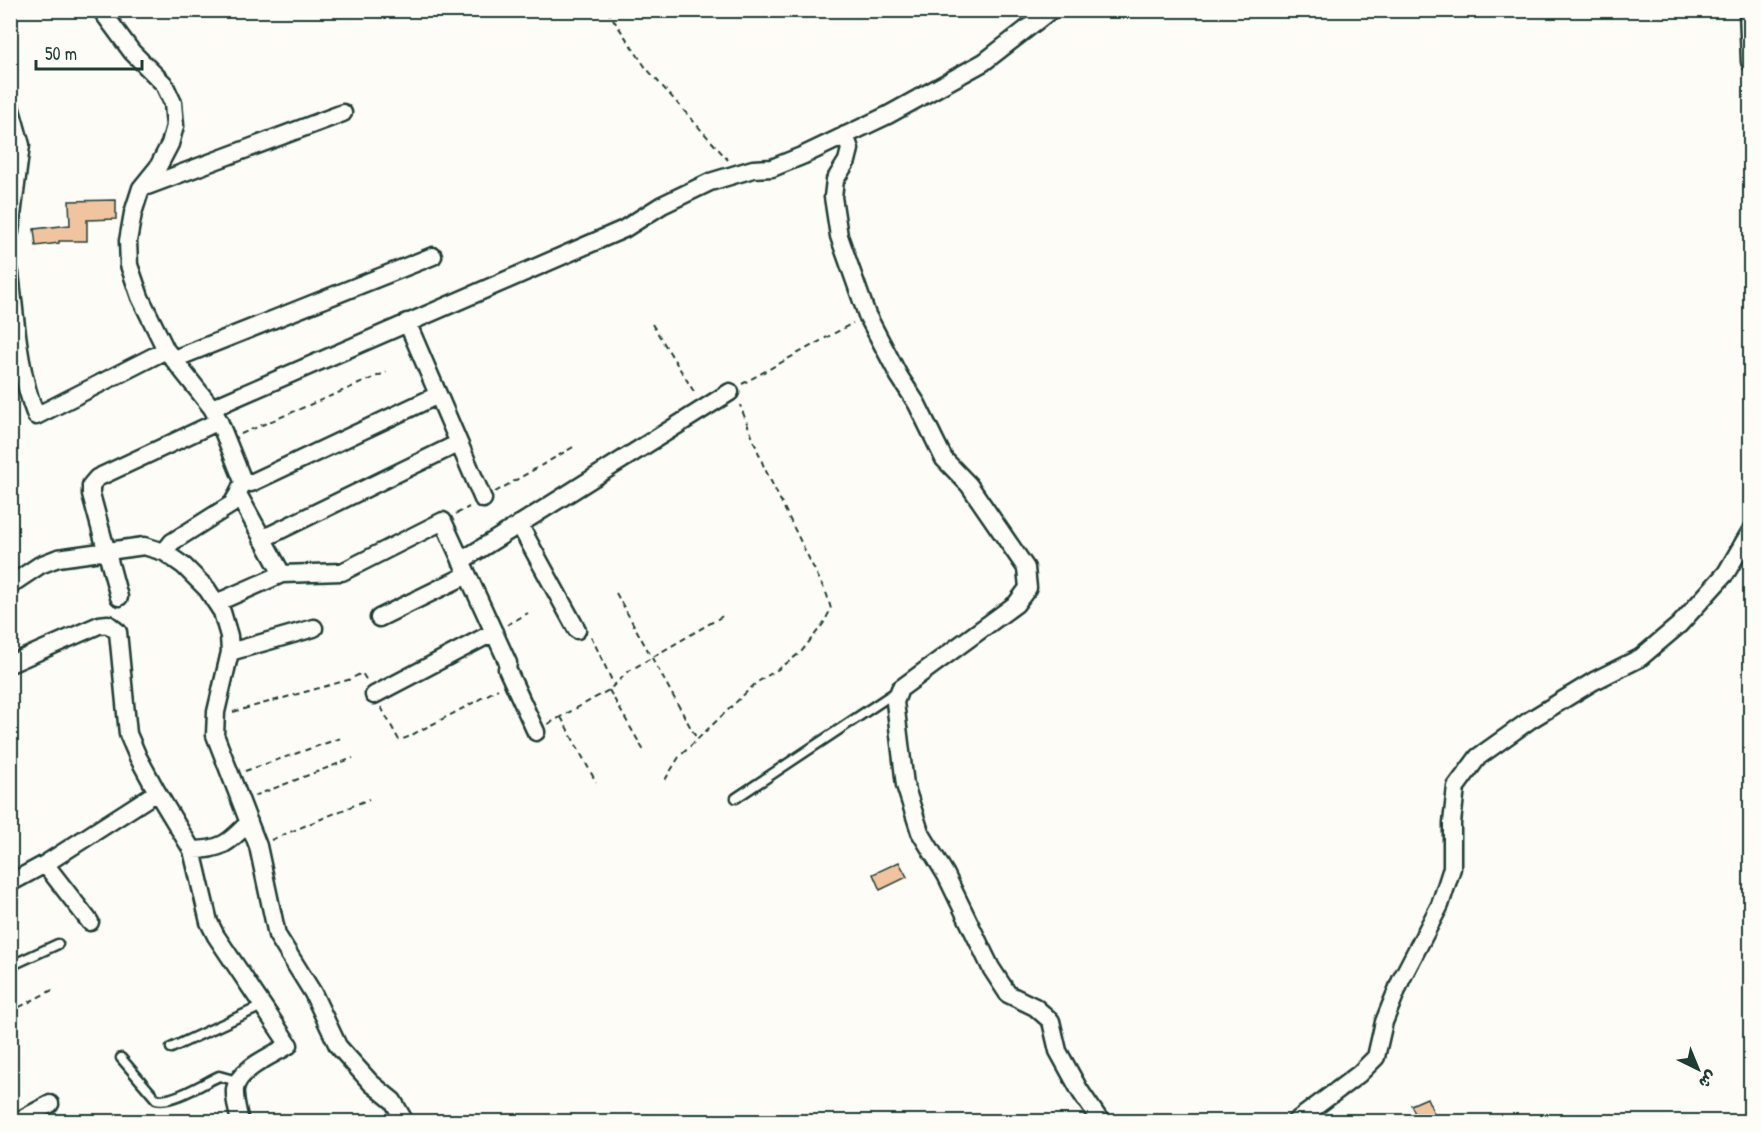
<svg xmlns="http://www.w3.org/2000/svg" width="1761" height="1132" viewBox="0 0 1761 1132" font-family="'Patrick Hand','Playpen Sans Arabic',sans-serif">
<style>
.building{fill:#f1c4a0;stroke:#1f3d34;stroke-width:1.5}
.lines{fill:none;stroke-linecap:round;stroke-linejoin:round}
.lane-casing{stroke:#1f3d34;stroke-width:13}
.street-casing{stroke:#1f3d34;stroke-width:21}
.path{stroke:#1f3d34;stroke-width:2;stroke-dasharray:6 4.5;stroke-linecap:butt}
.lane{stroke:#fdfcf7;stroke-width:8}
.street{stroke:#fdfcf7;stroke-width:16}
</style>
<rect width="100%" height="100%" fill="#fdfcf7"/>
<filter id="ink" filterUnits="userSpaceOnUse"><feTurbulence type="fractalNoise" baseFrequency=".0167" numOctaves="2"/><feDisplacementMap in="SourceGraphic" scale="12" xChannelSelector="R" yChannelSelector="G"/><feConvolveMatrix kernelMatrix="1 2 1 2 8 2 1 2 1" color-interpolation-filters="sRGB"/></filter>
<g filter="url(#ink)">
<path class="building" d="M 116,200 L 116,219 L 87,220 L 87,241 L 59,241 L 59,243 L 36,246 L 34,229 L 70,225 L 69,201 Z
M 899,862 L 907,877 L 880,890 L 873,874 Z
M 1427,1098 L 1438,1122 L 1419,1122 L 1411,1105 Z"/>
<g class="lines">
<g class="lane-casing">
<path id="lane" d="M 736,798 L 897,691
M 10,966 L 58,944
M 171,1048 L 262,1006
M 121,1058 L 156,1099 C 171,1104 204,1083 219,1076 L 237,1081"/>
</g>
<g class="street-casing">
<path id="street" d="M 101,10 L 132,52 L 164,84 L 173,103 L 175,126 L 170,144 L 158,167 L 141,188 L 133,213 L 128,241 L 129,265 L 140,297 L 166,350 L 212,408 L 219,421 L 243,481 L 238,494 L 232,504 L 172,542 L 164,552
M 1748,10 L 1750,62
M 10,106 L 21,145 L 10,232
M 845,135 L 850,149 L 847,161 L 835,180 L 833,197 L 839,236 L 867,315 L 899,376 L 917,404 L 944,459 L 969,485 L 1026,568 L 1028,588 L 1016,604 L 900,689 L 895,702 L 905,785 L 920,832 L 946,875 L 991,968 L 1008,994 L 1035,1007 L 1051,1021 L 1058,1051 L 1080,1091 L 1101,1122
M 142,188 L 343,113
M 10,273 C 16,322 18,370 36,416 L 166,350
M 407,322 L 483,499
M 174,359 L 433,256
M 212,408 L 624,229 L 662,205 L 710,182 L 753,169 L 772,168 L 804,155 L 888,115 L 984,62 L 1051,10
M 243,481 L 251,483 L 438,395
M 238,494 L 282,574
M 519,524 L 577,630
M 262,539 L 459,443
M 461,561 L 730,392
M 10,585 L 40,565 L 58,558 L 144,546 L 164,552 L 184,566 L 207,589 L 222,612 L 229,636 L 230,652 L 216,712 L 215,735 L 258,846 L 277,935 L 313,993 L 338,1046 L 371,1083 L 393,1101 L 405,1122
M 119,597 L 91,494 L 91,485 L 97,478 L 219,421
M 216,603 L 282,574 L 342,572 L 443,521 L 508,663 L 507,669 L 536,732
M 379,618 L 467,575
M 230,652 L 314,628
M 10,664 L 99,625 L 108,624 L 118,632 L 128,734 L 138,757 L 157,792 L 192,850 L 209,922 L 216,936 L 289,1045 C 273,1055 238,1069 235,1089 C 234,1099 238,1112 240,1122
M 374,695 L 494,632
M 192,850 C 221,850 229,843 249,822
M 45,864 L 90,922
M 10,883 L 45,864 L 157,792
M 16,1122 L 50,1104
M 1295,1122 L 1359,1074 L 1376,1057 L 1384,1022 L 1401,980 L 1440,905 L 1452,868 L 1452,823 L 1456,787 L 1478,757 L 1530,720 L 1594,681 L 1640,658 L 1679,625 L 1726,573 L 1750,532"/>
</g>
<path class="path" d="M 607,10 L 646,68 L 728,160
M 652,324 L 696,395
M 742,384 L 853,323
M 241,434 L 387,372
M 495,492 L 575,446
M 456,514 L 469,507
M 616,593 L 697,739
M 507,625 L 528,613
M 591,636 L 614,685
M 609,690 L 644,751
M 381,707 L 399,740 C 408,738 413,734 421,730 C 447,717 473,703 498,689
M 233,712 L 348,680 L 362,673 L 367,681
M 561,717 L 596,782
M 548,724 L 609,690 L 629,671 L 726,614
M 245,771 L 341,738
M 665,780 L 679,757 L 756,683 L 783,666 L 801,652 L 823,624 L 831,609 L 827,595 L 764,467 L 740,405
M 254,796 L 353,758
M 271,840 L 369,799
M 10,1012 L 56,988"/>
<use href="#lane" class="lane"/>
<use href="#street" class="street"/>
</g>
</g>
<rect width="1761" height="1132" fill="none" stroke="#fdfcf7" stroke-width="36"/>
<rect x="18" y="18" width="1725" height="1096" fill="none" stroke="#1f3d34" stroke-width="2" filter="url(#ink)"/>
<g transform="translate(1698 1069) rotate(137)" stroke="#fdfcf7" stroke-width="4.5" paint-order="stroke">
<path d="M0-4.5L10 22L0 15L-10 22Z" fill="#1f3d34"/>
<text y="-9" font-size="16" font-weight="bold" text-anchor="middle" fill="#1f3d34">ش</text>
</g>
<path d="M36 60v9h106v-9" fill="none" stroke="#1f3d34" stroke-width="3"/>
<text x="45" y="60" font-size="18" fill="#1f3d34" stroke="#fdfcf7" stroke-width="4.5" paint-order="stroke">50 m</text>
</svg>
